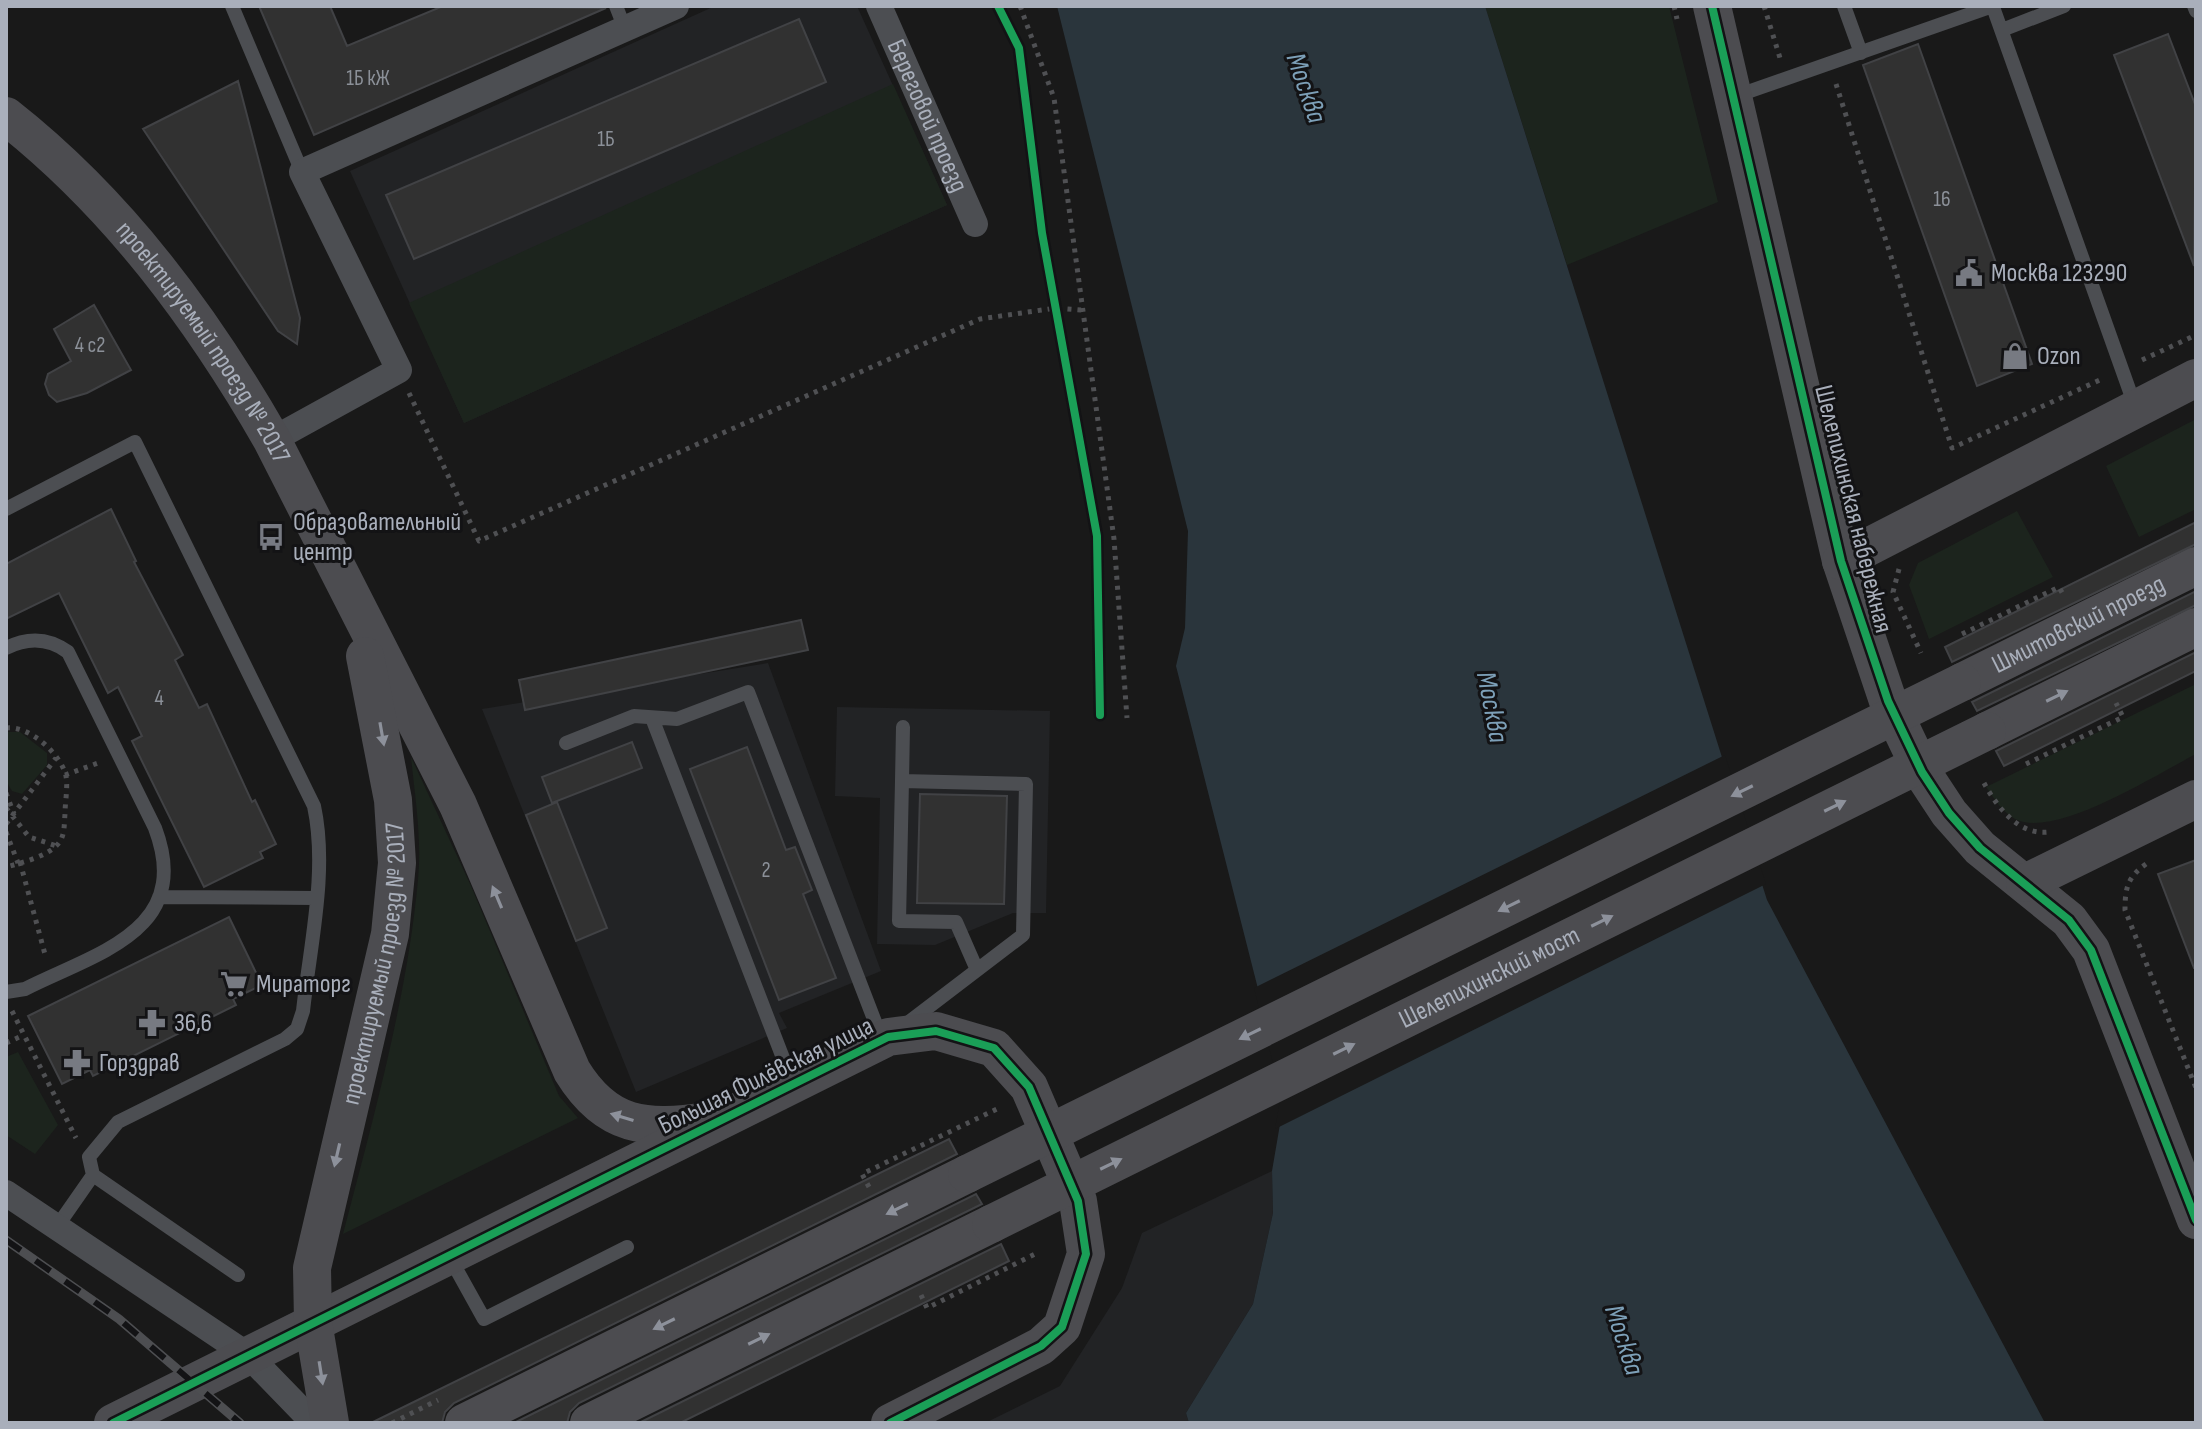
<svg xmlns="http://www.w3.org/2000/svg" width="2202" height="1429" viewBox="0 0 2202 1429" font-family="'Sofia Sans Condensed',sans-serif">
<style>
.built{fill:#222325}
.green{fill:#1c241d}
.water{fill:#2a353c}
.pier{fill:#191919}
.building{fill:#313131;stroke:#414245;stroke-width:2}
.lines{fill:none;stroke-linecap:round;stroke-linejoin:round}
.path{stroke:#4f5053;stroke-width:5;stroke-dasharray:4 6;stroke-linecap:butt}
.lane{stroke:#4c4e52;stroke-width:14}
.street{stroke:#4c4e52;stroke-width:26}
.secondary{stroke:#4c4c50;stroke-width:38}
.rail-casing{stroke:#4d4e51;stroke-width:9}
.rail{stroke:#131315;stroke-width:6;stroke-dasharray:18;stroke-linecap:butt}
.secondary-bridge{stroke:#4c4c50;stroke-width:38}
.cycleway-casing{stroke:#131315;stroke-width:13}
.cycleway{stroke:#1a9f57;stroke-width:8}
.oneway{fill:#8d919b}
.labels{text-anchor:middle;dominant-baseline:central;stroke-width:6;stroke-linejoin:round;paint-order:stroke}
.number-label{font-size:22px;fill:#8b9098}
.street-label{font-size:26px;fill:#a9afbb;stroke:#131315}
.poi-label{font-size:26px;fill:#a9afbb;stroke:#131315;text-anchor:start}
.water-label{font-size:28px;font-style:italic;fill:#7da0b8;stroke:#131315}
</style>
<rect width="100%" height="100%" fill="#191919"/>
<path class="built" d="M 715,6 L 857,6 L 947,205 L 464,423 L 350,171 Z
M 768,663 L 881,971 L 779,1013 L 787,1028 L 636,1092 L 482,709 Z
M 837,707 L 1050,711 L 1046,913 L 1013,913 L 935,945 L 877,944 L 880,798 L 835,796 Z
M 1272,1171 L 1273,1213 L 1253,1304 L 1186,1413 L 1189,1423 L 985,1423 L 1060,1386 L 1122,1288 L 1142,1233 Z"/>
<path class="green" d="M 1485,6 L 1669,6 L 1718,202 L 1567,265 Z
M 893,84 L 947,205 L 464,423 L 409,303 Z
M 2196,419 L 2196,509 L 2139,537 L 2106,466 Z
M 2017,511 L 2053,577 L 1929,639 L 1909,585 L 1918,563 Z
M 2196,684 L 2196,754 C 2157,774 2054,840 2015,819 C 2002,812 1994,798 1986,787 Z
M 6,732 L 20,732 L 47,753 L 47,765 L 22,794 L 12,791 L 6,781 Z
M 411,757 L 471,886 L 559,1096 L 578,1118 L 343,1234 C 373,1119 407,999 418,880 C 422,839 415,797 411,757 Z
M 18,1052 L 58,1125 L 35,1154 L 6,1135 L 6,1057 Z"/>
<path class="water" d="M 1057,6 L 1485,6 L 1767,900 L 2045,1423 L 1189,1423 L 1186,1413 L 1253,1304 L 1273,1213 L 1272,1171 L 1285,1095 L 1176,666 L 1185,628 L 1188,531 Z"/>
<path class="pier" d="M 1725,755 L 1766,884 L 1275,1129 L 1281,1095 L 1254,988 Z"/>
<path class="building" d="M 259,6 L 330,6 L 347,46 L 443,6 L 606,8 L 314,135 Z
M 799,19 L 826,82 L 414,259 L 386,195 Z
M 2168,34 L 2196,107 L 2194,266 L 2114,55 Z
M 1918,44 L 2032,364 L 1977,386 L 1863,65 Z
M 238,81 L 300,318 L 297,344 L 278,331 L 143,129 Z
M 94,305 L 131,370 L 87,393 L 57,402 L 49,395 L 45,384 L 48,374 L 71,361 L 54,329 Z
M 111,509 L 136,561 L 134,562 L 183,655 L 175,660 L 199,708 L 207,704 L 252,802 L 255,800 L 276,844 L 260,852 L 263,858 L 204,887 L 132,741 L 142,736 L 118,687 L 108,693 L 59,593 L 6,619 L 6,564 Z
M 2196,522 L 2196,544 L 1952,662 L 1945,647 Z
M 2196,591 L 2196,605 L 1977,711 L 1972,702 Z
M 801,620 L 808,650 L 525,710 L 519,680 Z
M 2196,652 L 2196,671 L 2004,766 L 1996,751 Z
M 632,742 L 642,768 L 552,803 L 542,777 Z
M 747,747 L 786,850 L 795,847 L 812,890 L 803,894 L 836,978 L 779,1000 L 690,769 Z
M 920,794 L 1007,796 L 1004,904 L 917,903 Z
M 557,802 L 607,928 L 576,941 L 526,815 Z
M 2196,860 L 2196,968 L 2194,968 L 2158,874 Z
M 229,917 L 262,985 L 233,999 L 236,1005 L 93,1076 L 90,1070 L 62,1084 L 28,1016 Z
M 949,1139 L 957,1154 L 454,1403 L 445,1412 L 442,1423 L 371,1423 Z
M 976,1194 L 982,1204 L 579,1403 L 570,1412 L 567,1423 L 514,1423 Z
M 1001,1244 L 1009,1261 L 680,1423 L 639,1423 Z"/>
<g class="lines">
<path class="path" d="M 1020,6 L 1054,98 L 1114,539 L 1127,718
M 1674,6 L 1677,19
M 1764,6 L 1780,58
M 1836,84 L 1952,448 L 2104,378
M 2142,360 L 2196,335
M 409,393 L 479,541 L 980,319 L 1056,308 L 1081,310
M 1899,569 L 1893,592 L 1921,653
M 1962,634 L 2059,587 L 2064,596
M 6,728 C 29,725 61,754 66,776 C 68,788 65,802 65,814 C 64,825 65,836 58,844 C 48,856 21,863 6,867
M 2026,764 L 2123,717 L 2116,703
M 65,775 L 98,763
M 1984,783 C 1997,807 2019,836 2049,832
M 6,793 L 14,814
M 6,808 L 29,837 L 57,846
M 6,824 L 56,758
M 6,832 L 18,863
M 20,862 L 46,958
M 2146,864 C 2128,877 2125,887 2125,910 L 2196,1088
M 12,1011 L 76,1138
M 6,1043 L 24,1035
M 869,1187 L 862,1174 L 1001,1107
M 921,1295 L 927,1308 L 1039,1252
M 392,1423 L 438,1400"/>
<path class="lane" d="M 232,6 L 302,172
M 616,6 L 625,29
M 1844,6 L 1861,53
M 2194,6 L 2196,11
M 1993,7 L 2135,406
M 2002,30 L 2064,6
M 1736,96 L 1993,6
M 6,509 L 135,442 L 314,806 C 328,871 310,945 303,1011 L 297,1029 L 285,1039 L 118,1122 L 89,1157 L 93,1175
M 6,648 C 28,637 49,638 68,652 L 155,828 C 194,931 96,953 25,989 L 6,992
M 652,718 L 793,1084
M 903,727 L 902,781 L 1026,784 L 1023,935 L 905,1025
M 566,743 L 634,716 L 677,719 L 748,692 L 882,1040
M 902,781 L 899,921 L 956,922 L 977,970
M 159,897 L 315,898
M 56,1228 L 93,1175 L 238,1275
M 449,1256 L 484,1319 L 627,1247"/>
<g class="street">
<path id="s1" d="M 879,6 L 975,224"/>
<path d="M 272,440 L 399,370 L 302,172 L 676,6"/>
<path d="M 6,1193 L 249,1356 L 314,1423"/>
</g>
<g class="secondary">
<path d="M 1712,6 L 1841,561 L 1888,701 L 1922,772 L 1949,813 L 1980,848 L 2069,920 L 2091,950 L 2196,1220"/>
<path id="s2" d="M 6,116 C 118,204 202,318 272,440 L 458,805 L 572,1071 C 607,1128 646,1130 708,1121"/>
<path d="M 1841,561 L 2196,378"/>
<path id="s3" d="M 1962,682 L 2196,566"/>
<path d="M 1987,731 L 2196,627"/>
<path d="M 2025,883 L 2196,799"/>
<path d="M 113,1423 L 888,1037 L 936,1031 L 994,1048 L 1029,1087 L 1078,1201 L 1086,1254 L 1062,1327 L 1041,1346 L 890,1423"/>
<path id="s4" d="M 330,1423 L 313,1322 L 312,1268 L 390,934 L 397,863 L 393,800 L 365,656"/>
<path d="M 464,1423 L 967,1174"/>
<path d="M 589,1423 L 991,1224"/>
</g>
<g class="rail-casing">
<path id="rail" d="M 6,1240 L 119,1319 L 240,1423"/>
</g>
<use href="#rail" class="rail"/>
<g class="secondary-bridge">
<path d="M 967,1174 L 1962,682"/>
<path id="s5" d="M 991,1224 L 1987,731"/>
</g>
<g class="cycleway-casing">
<path id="cycleway" d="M 998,6 L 1019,48 L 1042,233 L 1097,536 L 1100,715
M 1712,6 L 1841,561 L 1888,701 L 1922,772 L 1949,813 L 1980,848 L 2069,920 L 2091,950 L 2196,1220
M 113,1423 L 888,1037 L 936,1031 L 994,1048 L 1029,1087 L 1078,1201 L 1086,1254 L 1062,1327 L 1041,1346 L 890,1423"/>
</g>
<use href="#cycleway" class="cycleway"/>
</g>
<defs><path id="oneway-solid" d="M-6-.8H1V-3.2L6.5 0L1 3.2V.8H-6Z" transform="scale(2)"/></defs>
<g class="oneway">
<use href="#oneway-solid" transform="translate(2057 696) rotate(-26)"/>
<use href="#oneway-solid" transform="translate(382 734) rotate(80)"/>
<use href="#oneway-solid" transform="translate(1742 791) rotate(154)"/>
<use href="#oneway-solid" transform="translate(1835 806) rotate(-26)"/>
<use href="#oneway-solid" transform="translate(497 897) rotate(-113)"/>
<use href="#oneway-solid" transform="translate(1509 906) rotate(154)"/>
<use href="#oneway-solid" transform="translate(1602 921) rotate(-26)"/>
<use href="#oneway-solid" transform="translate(1250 1034) rotate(154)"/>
<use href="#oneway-solid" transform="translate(1344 1049) rotate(-26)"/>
<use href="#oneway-solid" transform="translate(622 1117) rotate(-163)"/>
<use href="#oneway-solid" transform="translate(337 1155) rotate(103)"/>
<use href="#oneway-solid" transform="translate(1111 1164) rotate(-26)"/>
<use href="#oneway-solid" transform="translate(897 1209) rotate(154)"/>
<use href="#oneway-solid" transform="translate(664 1324) rotate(154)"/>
<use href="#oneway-solid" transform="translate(759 1339) rotate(-26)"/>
<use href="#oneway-solid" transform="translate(321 1373) rotate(81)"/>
</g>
<defs>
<g id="civic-bare" transform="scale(2.16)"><path d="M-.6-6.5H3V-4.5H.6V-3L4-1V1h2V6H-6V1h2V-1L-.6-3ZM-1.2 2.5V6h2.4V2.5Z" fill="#777a82" stroke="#131315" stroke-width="2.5" paint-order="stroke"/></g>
<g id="shop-bare" transform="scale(2.16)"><path d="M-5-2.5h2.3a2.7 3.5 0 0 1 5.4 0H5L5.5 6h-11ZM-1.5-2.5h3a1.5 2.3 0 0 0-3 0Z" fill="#777a82" stroke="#131315" stroke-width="2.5" paint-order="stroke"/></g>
<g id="bus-bare" transform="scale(2.16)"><path d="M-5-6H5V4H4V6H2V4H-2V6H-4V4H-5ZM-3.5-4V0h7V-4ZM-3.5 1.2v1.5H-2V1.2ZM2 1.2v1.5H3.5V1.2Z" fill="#777a82" stroke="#131315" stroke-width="2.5" paint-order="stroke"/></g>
<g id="supermarket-bare" transform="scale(2.16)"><path d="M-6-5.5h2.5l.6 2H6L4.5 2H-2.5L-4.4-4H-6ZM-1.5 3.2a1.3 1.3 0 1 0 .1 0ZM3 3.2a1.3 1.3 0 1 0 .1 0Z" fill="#777a82" stroke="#131315" stroke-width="2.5" paint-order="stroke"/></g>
<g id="pharmacy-bare" transform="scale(2.16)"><path d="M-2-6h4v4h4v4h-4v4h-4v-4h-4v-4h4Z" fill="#777a82" stroke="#131315" stroke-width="2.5" paint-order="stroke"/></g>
</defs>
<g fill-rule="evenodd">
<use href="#civic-bare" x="1969" y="273"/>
<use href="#shop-bare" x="2015" y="356"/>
<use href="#bus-bare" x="271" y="537"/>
<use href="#supermarket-bare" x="234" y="984"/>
<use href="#pharmacy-bare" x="152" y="1023"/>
<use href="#pharmacy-bare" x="77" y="1063"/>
</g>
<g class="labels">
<g class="number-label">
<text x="368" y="78">1Б кЖ</text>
<text x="606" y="139">1Б</text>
<text x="1942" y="199">16</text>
<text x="90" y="345">4 с2</text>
<text x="159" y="698">4</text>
<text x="766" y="870">2</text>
</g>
<g class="street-label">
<text stroke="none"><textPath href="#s1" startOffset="120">Береговой проезд</textPath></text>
<text stroke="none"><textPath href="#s2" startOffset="302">проектируемый проезд № 2017</textPath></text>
<text transform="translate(1853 509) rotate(76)">Шелепихинская набережная</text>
<text stroke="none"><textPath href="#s3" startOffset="130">Шмитовский проезд</textPath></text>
<text stroke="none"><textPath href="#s4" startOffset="468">проектируемый проезд № 2017</textPath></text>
<text stroke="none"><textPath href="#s5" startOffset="556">Шелепихинский мост</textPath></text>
<text transform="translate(766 1076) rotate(-26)">Большая Филёвская улица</text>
</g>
<g class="poi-label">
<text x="1991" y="273">Москва 123290</text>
<text x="2037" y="356">Ozon</text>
<text x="293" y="522">Образовательный<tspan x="293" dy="30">центр</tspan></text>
<text x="256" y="984">Мираторг</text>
<text x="174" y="1023">36,6</text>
<text x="99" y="1063">Горздрав</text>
</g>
<g class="water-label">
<text transform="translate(1306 88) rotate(71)">Москва</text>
<text transform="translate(1492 707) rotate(79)">Москва</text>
<text transform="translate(1624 1340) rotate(72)">Москва</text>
</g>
</g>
<rect width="2202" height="1429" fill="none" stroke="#a9afbb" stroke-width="16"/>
</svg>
